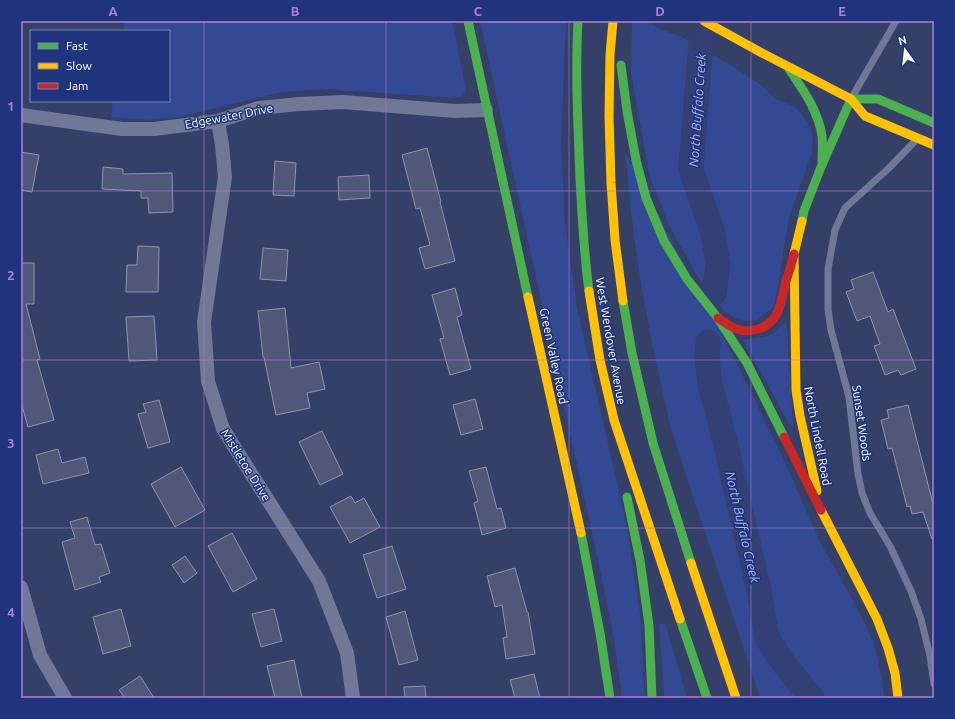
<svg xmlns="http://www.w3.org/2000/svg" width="955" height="719" viewBox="0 0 955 719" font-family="Ubuntu,sans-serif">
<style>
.green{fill:#334994}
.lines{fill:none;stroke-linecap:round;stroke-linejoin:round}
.river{stroke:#324076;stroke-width:25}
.building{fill:#4f5878;stroke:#8e94ad}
.lane{stroke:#707897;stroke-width:7}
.street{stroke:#707897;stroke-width:14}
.fast{stroke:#4caf50;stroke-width:9}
.slow{stroke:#ffc107;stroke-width:9}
.jam{stroke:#c62828;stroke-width:9}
.grid{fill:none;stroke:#b080d9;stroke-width:1;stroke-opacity:0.55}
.labels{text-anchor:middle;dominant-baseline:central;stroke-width:3;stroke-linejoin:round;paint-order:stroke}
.street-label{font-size:12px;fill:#fff;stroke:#20337d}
.water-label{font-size:13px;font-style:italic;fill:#afbdef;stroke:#20337d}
.neatline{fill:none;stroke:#b080d9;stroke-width:1.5}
.grid-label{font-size:13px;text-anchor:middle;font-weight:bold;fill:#b080d9}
</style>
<rect width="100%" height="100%" fill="#354068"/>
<path class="green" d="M 125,21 L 452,21 L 466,90 L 462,97 L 455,98 L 326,89 L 282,92 L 178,117 L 145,120 L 111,117 L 113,101 L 169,101 L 169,31 L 123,31 Z
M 481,21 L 566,21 L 561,143 L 565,224 L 577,308 L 625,518 L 640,613 L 645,698 L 622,698 L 614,638 L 600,569 L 483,35 Z
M 632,21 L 646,21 L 660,29 L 682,37 L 735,68 L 761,85 L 774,98 L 795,107 L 803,116 L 811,129 L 813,139 L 812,152 L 789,218 L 774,307 L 756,320 L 746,321 L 737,319 L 725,312 L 696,274 L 669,225 L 649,174 L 631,72 Z
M 625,152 L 733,356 L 784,460 L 820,542 L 862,617 L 875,647 L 882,679 L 884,698 L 760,698 L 752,673 L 691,491 L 670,425 L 653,348 L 640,278 L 631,212 Z
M 784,323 L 787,326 L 793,424 L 790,425 L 743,340 L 767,336 L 776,332 Z
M 665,623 L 687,698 L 664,698 L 664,689 L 659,625 Z"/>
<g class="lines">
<path class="river" d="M 701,44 L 691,166 L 693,176 L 713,233 L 718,265 L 714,293
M 708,342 L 707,359 L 710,385 L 725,441 L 759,591 L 767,638 L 784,664 L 812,698"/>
</g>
<path class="building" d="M 427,148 L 441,202 L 440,202 L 455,261 L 425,269 L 419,248 L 430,245 L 420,208 L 416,209 L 402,155 Z
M 21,152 L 39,155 L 32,192 L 21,190 Z
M 275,161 L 296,163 L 294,196 L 273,195 Z
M 103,167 L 123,169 L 123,174 L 172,173 L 173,212 L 149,213 L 148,198 L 141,198 L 141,191 L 102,189 Z
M 369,175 L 370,198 L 339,200 L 338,177 Z
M 138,246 L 159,247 L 158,292 L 126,292 L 127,265 L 137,265 Z
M 263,248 L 288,250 L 286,281 L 260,279 Z
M 21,263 L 34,263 L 34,304 L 26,304 L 40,359 L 37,360 L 54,420 L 28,427 L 21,402 Z
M 873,272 L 888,312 L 893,309 L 916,369 L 901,375 L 898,370 L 885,375 L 874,346 L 880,344 L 870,316 L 857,321 L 846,292 L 854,289 L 851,280 Z
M 455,288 L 462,315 L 457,317 L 471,369 L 450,375 L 440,339 L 444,338 L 432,295 Z
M 285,308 L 291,368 L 319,362 L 325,389 L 307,393 L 310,408 L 276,415 L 264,357 L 263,357 L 258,311 Z
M 154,316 L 157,360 L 129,361 L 126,317 Z
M 475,399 L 483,429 L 461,435 L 453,405 Z
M 159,400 L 170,442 L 148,448 L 138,414 L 146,412 L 143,404 Z
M 908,405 L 934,508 L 934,539 L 932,539 L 923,512 L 912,514 L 910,506 L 907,507 L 892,448 L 888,449 L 881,420 L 889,418 L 887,410 Z
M 322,431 L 343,474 L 320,485 L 299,442 Z
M 58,449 L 62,463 L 85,457 L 89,473 L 43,484 L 36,455 Z
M 181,467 L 205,510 L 175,527 L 151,484 Z
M 486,467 L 497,509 L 501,508 L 506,528 L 482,535 L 474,503 L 478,501 L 469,471 Z
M 351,496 L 355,503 L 364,498 L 380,527 L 350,543 L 330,507 Z
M 87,517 L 95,545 L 101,544 L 110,573 L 99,577 L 101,582 L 75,590 L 62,542 L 75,538 L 70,522 Z
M 232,533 L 257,579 L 233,592 L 208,546 Z
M 392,546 L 406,589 L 377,598 L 363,555 Z
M 185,556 L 197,573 L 184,583 L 172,565 Z
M 515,568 L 527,612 L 528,612 L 535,654 L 506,659 L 503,638 L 507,637 L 502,605 L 495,607 L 487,576 Z
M 121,609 L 131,646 L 103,654 L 93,617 Z
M 274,609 L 282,641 L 261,647 L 252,614 Z
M 405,611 L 418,660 L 399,665 L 386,617 Z
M 294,660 L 302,698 L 275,698 L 267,666 Z
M 534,674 L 540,698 L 515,698 L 510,680 Z
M 140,676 L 154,698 L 125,698 L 119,690 Z
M 425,686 L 426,698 L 405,698 L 404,687 Z"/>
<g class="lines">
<path class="lane" d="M 852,97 L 896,21
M 916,140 L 889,168 L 845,208 L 835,230 L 828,269 L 828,309 L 831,330 L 849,397 L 858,474 L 862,493 L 870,513 L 890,546 L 911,591 L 921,619 L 930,656 L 934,684"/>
<path class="street" d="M 21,115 L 122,129 L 154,129 L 218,121 L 259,108 L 299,104 L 343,102 L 455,111 L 486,110
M 218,121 L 222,145 L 225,177 L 204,322 L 208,381 L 223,429 L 319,581 L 347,653 L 353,698
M 21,587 L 40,655 L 65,698"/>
<path class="fast" d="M 468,21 L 528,297
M 578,21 C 575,74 578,126 580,179 C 582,217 584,254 589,291
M 621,65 L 627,111 L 636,160 L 646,198 L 664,241 L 687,279 L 717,317 L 747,363 L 784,437
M 789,69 C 803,90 818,110 822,136 C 823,144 822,153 822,161
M 851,99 L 878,99 L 934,123
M 802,221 L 804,211 L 821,167 L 851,99
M 623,301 L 632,353 L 653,443 L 691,563
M 627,497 L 640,560 L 649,625 L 652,698
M 581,533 L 600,633 L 610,698
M 680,619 L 707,698"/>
<path class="slow" d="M 613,21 L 610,55 L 609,116 L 611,183 L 615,240 L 623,301
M 704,21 L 762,53 L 851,99 L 865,116 L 934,145
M 802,221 L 794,254 L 796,390 L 800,416 L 817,491
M 589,291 L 600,360 L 614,420 L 680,619
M 528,297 L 581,533
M 821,510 L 877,619 L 888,648 L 895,673 L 898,698
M 691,563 L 736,698"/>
<path class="jam" d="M 718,318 C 724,322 730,327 737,329 C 743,332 751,331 758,329 C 781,322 781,300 786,281 C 789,272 792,263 794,254
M 784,437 L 821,510"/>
</g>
<path class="grid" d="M 204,21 L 204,698M 386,21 L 386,698M 569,21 L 569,698M 751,21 L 751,698M 21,191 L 934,191M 21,360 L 934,360M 21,528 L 934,528"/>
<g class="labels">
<g class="street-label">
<text transform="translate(229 116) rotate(-11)">Edgewater Drive</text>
<text transform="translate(611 341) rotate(80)">West Wendover Avenue</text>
<text transform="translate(554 356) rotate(78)">Green Valley Road</text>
<text transform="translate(862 423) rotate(82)">Sunset Woods</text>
<text transform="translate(818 436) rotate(79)">North Lindell Road</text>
<text transform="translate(246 465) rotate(58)">Mistletoe Drive</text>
</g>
<g class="water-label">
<text transform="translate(697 110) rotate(-86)">North Buffalo Creek</text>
<text transform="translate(743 527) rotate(77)">North Buffalo Creek</text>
</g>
</g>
<rect width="955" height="719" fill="none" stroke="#20337d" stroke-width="44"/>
<rect x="30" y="30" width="140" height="72" fill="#20337d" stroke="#7985b1"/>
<rect x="38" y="43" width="20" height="6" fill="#4caf50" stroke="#7985b1"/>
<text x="66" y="50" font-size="12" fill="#ffffff">Fast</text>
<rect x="38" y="63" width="20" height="6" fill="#ffc107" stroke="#7985b1"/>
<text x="66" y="70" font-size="12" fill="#ffffff">Slow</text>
<rect x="38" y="83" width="20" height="6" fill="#c62828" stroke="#7985b1"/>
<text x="66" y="90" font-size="12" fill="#ffffff">Jam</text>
<g transform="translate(905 50) rotate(345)" stroke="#20337d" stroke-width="3" paint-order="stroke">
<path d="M0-3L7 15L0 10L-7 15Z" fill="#ffffff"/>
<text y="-6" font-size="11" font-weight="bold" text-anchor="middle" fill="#ffffff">N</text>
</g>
<rect x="22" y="22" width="911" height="675" class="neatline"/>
<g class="grid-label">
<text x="113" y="16">A</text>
<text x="295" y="16">B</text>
<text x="478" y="16">C</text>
<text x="660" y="16">D</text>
<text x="842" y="16">E</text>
<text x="11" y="111">1</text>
<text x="11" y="280">2</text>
<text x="11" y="448">3</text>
<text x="11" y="617">4</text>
</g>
</svg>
